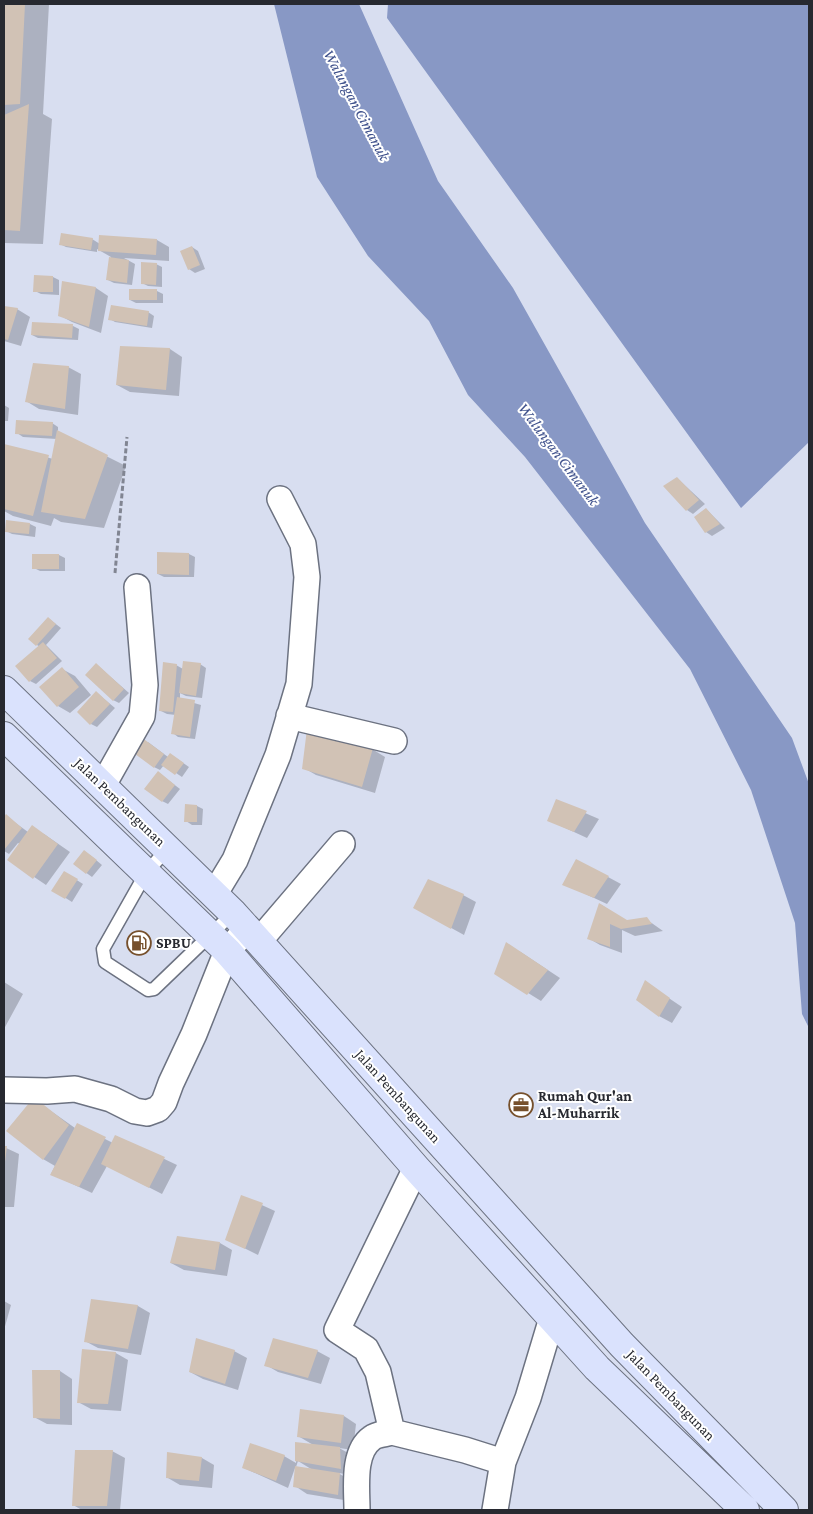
<svg xmlns="http://www.w3.org/2000/svg" width="813" height="1514" viewBox="0 0 813 1514" font-family="'Crimson Pro',serif">
<style>
.forest{fill:#8898c5}
.shadow{fill:#0003;fill-rule:evenodd}
.building{fill:#d1c2b5}
.lines{fill:none;stroke-linecap:round;stroke-linejoin:round}
.lane-casing{stroke:#6c7281;stroke-width:15}
.street-casing{stroke:#6c7281;stroke-width:28}
.secondary-casing{stroke:#6c7281;stroke-width:30}
.path{stroke:#818592;stroke-width:3;stroke-dasharray:5 2.5;stroke-linecap:butt}
.lane{stroke:#fff;stroke-width:12}
.street{stroke:#fff;stroke-width:25}
.secondary{stroke:#dae2fd;stroke-width:28}
.labels{text-anchor:middle;dominant-baseline:central;stroke-width:4;stroke-linejoin:round;paint-order:stroke}
.street-label{font-size:15px;fill:#272930;stroke:#fff}
.poi-label{font-size:15px;font-weight:bold;fill:#272930;stroke:#fff;text-anchor:start}
.water-label{font-size:16px;font-style:italic;fill:#3f518c;stroke:#fff}
</style>
<rect width="100%" height="100%" fill="#d8def0"/>
<path class="forest" d="M 274,4 L 359,4 L 438,181 L 513,288 L 645,523 L 792,738 L 809,784 L 809,1028 L 802,1014 L 795,923 L 751,790 L 690,669 L 525,457 L 468,395 L 429,321 L 368,256 L 317,177 Z
M 388,4 L 809,4 L 809,442 L 741,508 L 387,18 Z"/>
<path class="shadow" d="M 4,4 L 49,4 L 43,114 L 52,119 L 43,244 L 4,243 Z
M 92,239 L 100,244 L 157,240 L 169,247 L 169,261 L 124,258 L 135,264 L 132,285 L 114,283 L 108,280 L 111,257 L 97,249 L 97,252 L 66,247 L 60,244 Z
M 192,247 L 198,251 L 205,269 L 195,273 L 189,269 Z
M 156,264 L 162,267 L 162,287 L 148,286 L 142,283 Z
M 35,276 L 53,277 L 59,280 L 59,295 L 41,294 L 35,291 Z
M 63,282 L 96,288 L 108,296 L 101,333 L 72,322 L 59,315 Z
M 157,291 L 163,294 L 163,303 L 136,303 L 130,300 Z
M 4,307 L 17,309 L 30,317 L 21,346 L 4,341 Z
M 148,312 L 154,316 L 152,328 L 115,322 L 110,319 Z
M 73,326 L 79,329 L 78,340 L 38,338 L 32,335 Z
M 121,347 L 170,349 L 182,357 L 179,396 L 130,392 L 117,385 Z
M 68,367 L 81,374 L 78,415 L 39,409 L 26,401 Z
M 4,405 L 9,408 L 8,421 L 4,421 Z
M 52,423 L 58,427 L 58,432 L 126,466 L 104,528 L 61,522 L 54,518 L 51,526 L 13,516 L 4,511 L 4,445 L 53,459 L 57,439 L 23,437 L 17,433 Z
M 677,478 L 705,504 L 693,514 L 687,510 Z
M 706,509 L 725,528 L 712,536 L 706,532 Z
M 30,524 L 36,527 L 35,537 L 12,534 L 6,531 Z
M 189,554 L 195,557 L 194,577 L 164,577 L 158,574 Z
M 59,555 L 65,558 L 65,571 L 40,571 L 34,568 Z
M 48,618 L 61,628 L 46,645 L 62,661 L 36,684 L 30,681 L 40,647 L 37,645 Z
M 200,664 L 206,668 L 202,698 L 186,696 L 180,693 L 180,699 L 201,705 L 195,739 L 178,737 L 173,733 L 176,715 L 167,714 L 161,711 L 176,665 L 183,669 Z
M 97,665 L 129,693 L 119,703 L 113,700 Z
M 62,669 L 75,676 L 91,695 L 70,713 L 58,706 Z
M 97,693 L 115,708 L 97,727 L 91,724 Z
M 148,742 L 168,757 L 176,758 L 189,767 L 182,777 L 164,765 L 160,770 L 154,767 Z
M 372,749 L 385,757 L 375,793 L 316,775 L 304,768 Z
M 159,773 L 180,789 L 168,804 L 162,801 Z
M 557,801 L 599,819 L 587,838 L 548,820 Z
M 186,806 L 197,806 L 203,809 L 202,825 L 192,825 L 186,821 Z
M 6,816 L 28,832 L 44,834 L 70,852 L 46,885 L 9,860 L 20,844 L 18,843 L 9,854 L 4,851 L 4,819 Z
M 90,855 L 102,865 L 92,877 L 74,864 Z
M 64,872 L 83,884 L 72,902 L 53,890 Z
M 608,877 L 621,884 L 607,904 L 564,884 Z
M 463,895 L 476,902 L 464,935 L 415,908 Z
M 600,904 L 628,922 L 646,919 L 663,931 L 635,936 L 622,930 L 622,953 L 600,945 L 588,938 Z
M 519,951 L 560,978 L 541,1001 L 496,973 Z
M 4,982 L 23,994 L 4,1029 Z
M 645,982 L 682,1007 L 672,1023 L 659,1016 Z
M 34,1099 L 75,1128 L 77,1125 L 113,1143 L 116,1136 L 177,1165 L 162,1194 L 107,1166 L 92,1193 L 51,1174 L 55,1166 L 43,1159 Z
M 4,1147 L 19,1154 L 14,1207 L 4,1207 Z
M 242,1196 L 275,1211 L 258,1255 L 226,1239 Z
M 220,1243 L 232,1250 L 227,1276 L 184,1270 L 171,1263 Z
M 92,1300 L 138,1306 L 150,1313 L 141,1355 L 98,1348 L 85,1341 Z
M 4,1301 L 11,1305 L 4,1330 Z
M 234,1351 L 247,1358 L 238,1390 L 203,1379 L 190,1372 Z
M 317,1351 L 330,1358 L 321,1384 L 278,1372 L 266,1365 Z
M 114,1352 L 128,1360 L 121,1411 L 91,1409 L 78,1402 Z
M 60,1371 L 72,1379 L 72,1425 L 47,1424 L 34,1417 Z
M 344,1416 L 356,1424 L 353,1450 L 339,1448 L 352,1455 L 354,1475 L 338,1473 L 352,1481 L 350,1501 L 307,1494 L 295,1486 L 295,1468 L 288,1488 L 244,1468 L 284,1456 L 296,1463 L 297,1444 L 315,1446 L 298,1436 ZM 298,1461 L 311,1469 L 296,1467 Z
M 112,1451 L 125,1458 L 120,1510 L 82,1510 L 73,1505 Z
M 202,1458 L 214,1465 L 212,1488 L 180,1485 L 168,1478 Z"/>
<path class="building" d="M 4,4 L 25,4 L 20,104 L 4,105 Z
M 29,104 L 20,231 L 4,230 L 4,115 Z
M 61,233 L 93,238 L 91,250 L 59,245 Z
M 99,235 L 157,239 L 156,255 L 98,251 Z
M 192,246 L 200,265 L 188,270 L 180,251 Z
M 109,257 L 129,260 L 127,283 L 106,280 Z
M 141,262 L 157,263 L 156,285 L 141,284 Z
M 34,275 L 53,276 L 53,292 L 33,292 Z
M 62,281 L 96,287 L 89,327 L 58,316 Z
M 129,289 L 157,289 L 157,300 L 129,300 Z
M 111,305 L 149,311 L 147,326 L 108,320 Z
M 4,306 L 18,308 L 8,340 L 4,339 Z
M 32,322 L 73,324 L 72,338 L 31,335 Z
M 120,346 L 170,348 L 166,390 L 116,385 Z
M 33,363 L 69,366 L 65,409 L 25,402 Z
M 16,420 L 53,422 L 52,436 L 15,434 Z
M 57,430 L 108,455 L 85,519 L 41,512 Z
M 4,444 L 49,455 L 33,516 L 4,509 Z
M 677,477 L 699,500 L 686,511 L 663,486 Z
M 706,508 L 720,524 L 705,533 L 694,517 Z
M 6,520 L 30,523 L 29,534 L 5,532 Z
M 157,552 L 189,553 L 189,575 L 157,574 Z
M 32,554 L 59,554 L 59,569 L 32,569 Z
M 48,617 L 56,624 L 36,646 L 28,639 Z
M 43,642 L 57,658 L 29,682 L 15,666 Z
M 183,661 L 201,663 L 196,696 L 179,693 Z
M 163,662 L 177,664 L 173,712 L 159,711 Z
M 96,663 L 124,689 L 113,701 L 85,675 Z
M 62,667 L 79,687 L 57,707 L 39,687 Z
M 96,691 L 110,704 L 90,725 L 77,712 Z
M 177,697 L 195,700 L 190,737 L 171,734 Z
M 307,729 L 373,748 L 362,787 L 302,769 Z
M 141,737 L 164,754 L 154,768 L 131,751 Z
M 170,753 L 184,763 L 175,775 L 161,765 Z
M 158,771 L 175,785 L 162,802 L 144,789 Z
M 556,799 L 587,811 L 574,832 L 547,821 Z
M 185,804 L 197,805 L 197,822 L 184,822 Z
M 6,814 L 22,828 L 4,850 L 4,817 Z
M 32,825 L 58,844 L 33,879 L 7,860 Z
M 84,850 L 97,860 L 86,874 L 73,864 Z
M 576,859 L 609,876 L 594,898 L 562,885 Z
M 64,871 L 78,879 L 65,899 L 51,891 Z
M 428,879 L 464,894 L 451,929 L 413,908 Z
M 599,903 L 627,920 L 647,917 L 652,924 L 621,929 L 610,924 L 610,947 L 587,939 Z
M 506,942 L 548,970 L 527,995 L 494,974 Z
M 645,980 L 670,998 L 659,1017 L 636,1000 Z
M 34,1097 L 69,1125 L 43,1160 L 6,1131 Z
M 77,1123 L 106,1137 L 79,1187 L 50,1175 Z
M 115,1135 L 165,1157 L 149,1188 L 101,1164 Z
M 4,1146 L 7,1146 L 5,1162 L 4,1162 Z
M 241,1195 L 263,1203 L 245,1249 L 225,1240 Z
M 177,1236 L 220,1242 L 215,1270 L 170,1263 Z
M 91,1299 L 138,1305 L 128,1349 L 84,1342 Z
M 196,1338 L 235,1350 L 225,1384 L 189,1372 Z
M 273,1338 L 318,1350 L 308,1378 L 264,1366 Z
M 82,1349 L 116,1352 L 108,1404 L 77,1403 Z
M 32,1370 L 60,1370 L 60,1419 L 33,1418 Z
M 300,1409 L 344,1415 L 341,1443 L 297,1437 Z
M 295,1442 L 340,1447 L 341,1469 L 295,1461 Z
M 250,1443 L 285,1455 L 276,1481 L 242,1468 Z
M 75,1450 L 113,1450 L 107,1506 L 72,1506 Z
M 167,1452 L 202,1457 L 199,1481 L 166,1478 Z
M 295,1466 L 340,1473 L 338,1495 L 293,1487 Z"/>
<g class="lines">
<g class="lane-casing">
<path id="lane" d="M 168,848 L 146,873 L 103,949 L 105,962 L 148,990 L 154,989 L 233,913"/>
</g>
<g class="street-casing">
<path id="street" d="M 289,716 L 394,741
M 103,785 L 142,716 L 145,685 L 137,587
M 215,893 L 235,860 L 278,755 L 299,684 L 307,577 L 303,544 L 280,499
M 259,941 L 342,844
M 4,1090 L 47,1091 L 75,1089 L 111,1099 L 135,1111 L 147,1113 L 158,1109 L 164,1102 L 171,1083 L 194,1034 L 227,951 L 248,928
M 416,1168 L 337,1330 L 366,1349 L 378,1372 L 392,1432 L 465,1450 L 503,1462 L 528,1398 L 552,1318
M 357,1510 C 357,1488 352,1452 372,1438 C 377,1434 386,1434 392,1432
M 495,1510 L 503,1462"/>
</g>
<g class="secondary-casing">
<path id="secondary" d="M 4,690 L 233,913 L 622,1345 L 784,1510
M 4,736 L 227,951 L 416,1168 L 597,1368 L 745,1510"/>
</g>
<path class="path" d="M 115,573 L 127,437"/>
<use href="#lane" class="lane"/>
<use href="#street" class="street"/>
<use href="#secondary" class="secondary"/>
</g>
<defs>
<g id="fuel-ring" transform="scale(1.25)"><circle r="9.5" fill="#fff" stroke="#76502c" stroke-width="1.5"/><path d="M-5.5-6h7V0h2V4h1.3V-2.5L3-4.5l.8-.8L6-3V5H2.5V1h-1V6h-7ZM-4.2-4.7v3.2H.2V-4.7Z" fill="#76502c"/></g>
<g id="office-ring" transform="scale(1.25)"><circle r="9.5" fill="#fff" stroke="#76502c" stroke-width="1.5"/><path d="M-6-3h4V-5.5h4V-3h4V5H-6ZM-1-4.5V-3h2v-1.5ZM-6 0V1H6V0Z" fill="#76502c"/></g>
</defs>
<g fill-rule="evenodd">
<use href="#fuel-ring" x="139" y="943"/>
<use href="#office-ring" x="521" y="1105"/>
</g>
<g class="labels">
<g class="street-label">
<text transform="translate(120 802) rotate(44)">Jalan Pembangunan</text>
<text transform="translate(398 1096) rotate(48)">Jalan Pembangunan</text>
<text transform="translate(671 1395) rotate(46)">Jalan Pembangunan</text>
</g>
<g class="poi-label">
<text x="156" y="943">SPBU</text>
<text x="538" y="1096">Rumah Qur'an<tspan x="538" dy="17">Al-Muharrik</tspan></text>
</g>
<g class="water-label">
<text transform="translate(357 105) rotate(62)">Walungan Cimanuk</text>
<text transform="translate(559 454) rotate(53)">Walungan Cimanuk</text>
</g>
</g>
<rect width="813" height="1514" fill="none" stroke="#272930" stroke-width="10"/>
</svg>
